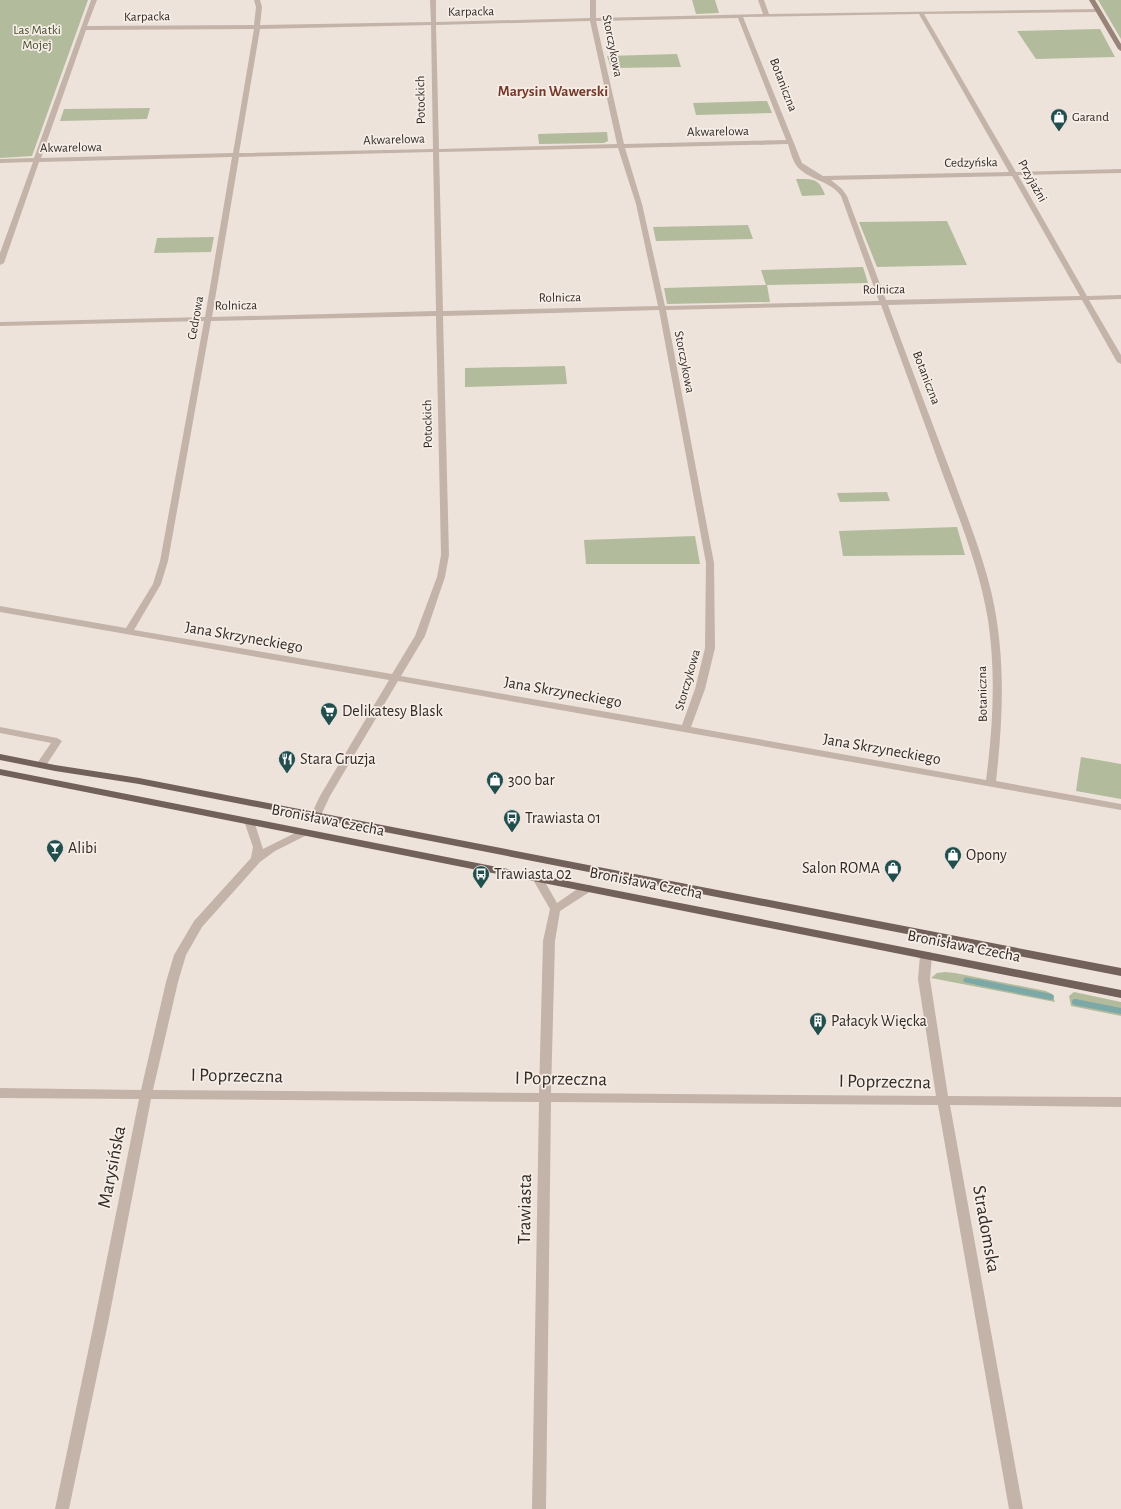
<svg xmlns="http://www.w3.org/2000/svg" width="1121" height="1509" viewBox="0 0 1121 1509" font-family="'Alegreya Sans',sans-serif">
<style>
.green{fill:#b2bb9c}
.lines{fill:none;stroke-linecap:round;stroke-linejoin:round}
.stream-far1{stroke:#7ca8a7;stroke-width:5}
.stream{stroke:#7ca8a7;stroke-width:6}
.street{fill:#c4b3a8;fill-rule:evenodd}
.secondary{fill:#988379;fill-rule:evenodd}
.primary{fill:#72615a;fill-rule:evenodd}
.labels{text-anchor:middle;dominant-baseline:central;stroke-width:3.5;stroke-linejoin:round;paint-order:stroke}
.far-street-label{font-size:13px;fill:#322a27;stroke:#f6eee6}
.far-park-label{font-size:13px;fill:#434d2e;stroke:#f6eee6}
.far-poi-label{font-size:13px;fill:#322a27;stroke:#f6eee6;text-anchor:start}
.far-quarter-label{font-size:15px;font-weight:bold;fill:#773829;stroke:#f6eee6}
.street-label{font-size:16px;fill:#322a27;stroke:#f6eee6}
.poi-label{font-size:16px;fill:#322a27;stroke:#f6eee6;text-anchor:start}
.near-street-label{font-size:19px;fill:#322a27;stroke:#f6eee6}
</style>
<rect width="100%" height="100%" fill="#eee3da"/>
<path class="green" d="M 0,0 L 88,0 L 32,156 L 0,158 Z
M 692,0 L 715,0 L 719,13 L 696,14 Z
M 1098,0 L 1121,0 L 1121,39 Z
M 1100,29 L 1115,57 L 1036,59 L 1017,31 Z
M 677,54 L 681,67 L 611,68 L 607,56 Z
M 767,101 L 772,113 L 696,115 L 693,103 Z
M 150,108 L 147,119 L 60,121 L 64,109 Z
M 607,132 L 608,141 L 604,143 L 539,144 L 538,134 Z
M 796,179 C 813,179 819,178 825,195 L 802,196 Z
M 947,221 L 967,265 L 877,267 L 859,222 Z
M 748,225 L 753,239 L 656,241 L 653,227 Z
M 214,237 L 211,252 L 154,253 L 157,238 Z
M 863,267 L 868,283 L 767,285 L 770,302 L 667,304 L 664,288 L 766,285 L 761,270 Z
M 565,366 L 567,384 L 465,387 L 465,368 Z
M 887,492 L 890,501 L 840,502 L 837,493 Z
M 957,527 L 965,555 L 843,556 L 839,531 Z
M 695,536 L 700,564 L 586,564 L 584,540 Z
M 1081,757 L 1121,764 L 1121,799 L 1076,791 Z
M 945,972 L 955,973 L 1046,991 L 1052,994 L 1055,1002 L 931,978 L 937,973 Z
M 1074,992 L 1121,1002 L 1121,1016 L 1071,1006 L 1069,996 Z"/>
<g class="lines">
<path class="stream-far1" d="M 966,980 L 982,983"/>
<path class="stream" d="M 977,982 L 1051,997
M 1075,1002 L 1121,1011"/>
<path class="street" d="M 91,0 L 97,0 L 87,26 L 254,25 L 256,7 L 254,0 L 260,0 L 262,7 L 260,25 L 431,22 L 430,0 L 436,0 L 436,22 L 590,18 L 590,0 L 596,0 L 596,18 L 763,14 L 758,0 L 764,0 L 769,14 L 1100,9 L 1100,11 L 1098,12 L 924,14 L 1016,172 L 1121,169 L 1121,173 L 1018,175 L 1087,296 L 1121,295 L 1121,299 L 1089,300 L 1121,355 L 1121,364 L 1117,362 L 1082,300 L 888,305 C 909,362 931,420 953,478 C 970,525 990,572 997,622 C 1005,675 1002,728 996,781 L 1121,804 L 1121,810 L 398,681 L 330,796 L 321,815 L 316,818 L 311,815 L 320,796 L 389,680 L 0,612 L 0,606 L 126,628 L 153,584 L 160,561 L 204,321 L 0,326 L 0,322 L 205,317 L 232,157 L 39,162 L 4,263 L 0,265 L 0,253 L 33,162 L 0,163 L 0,159 L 34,158 ZM 919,14 L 1009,172 L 823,176 L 802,163 L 743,17 ZM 738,18 L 786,140 L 624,144 L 596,21 ZM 590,21 L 617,144 L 439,149 L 436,25 ZM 431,25 L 433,149 L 239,153 L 260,29 ZM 254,29 L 233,153 L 41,158 L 86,30 ZM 788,144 C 790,150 792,159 796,165 C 807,180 830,180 841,196 L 879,301 L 665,306 L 642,204 L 625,148 ZM 618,148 L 636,204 L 658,306 L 443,311 L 439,152 ZM 433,152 L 436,311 L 212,317 L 239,157 ZM 1012,176 L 1080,296 L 886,300 L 847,196 L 842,189 L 831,180 ZM 881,305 C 902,362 923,419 943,475 C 961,523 980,570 988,620 C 996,673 993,727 986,780 L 691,727 L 705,689 L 715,648 L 714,563 L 666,310 ZM 659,310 L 706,563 L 705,648 L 695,689 L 682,725 L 401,676 L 425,636 L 445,577 L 449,555 L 443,316 ZM 436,316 L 441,555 L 437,577 L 415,636 L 392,674 L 134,630 L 161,584 L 168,561 L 211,321 Z
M 0,727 L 57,738 L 62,741 L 45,767 L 41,768 L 36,765 L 51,743 L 0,733 Z
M 249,818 L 254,821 L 263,849 L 301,830 L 309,830 L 310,832 L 309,834 L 275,851 L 260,862 L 202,927 L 186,955 L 178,982 L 153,1090 L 539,1093 L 543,941 L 550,909 L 532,878 L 533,875 L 541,875 L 557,903 L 583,885 L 591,885 L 592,888 L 591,891 L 560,911 L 555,941 L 551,1093 L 936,1096 L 918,979 L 920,955 L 922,952 L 930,952 L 932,955 L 930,979 L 948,1096 L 1121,1097 L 1121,1107 L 950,1105 L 1023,1509 L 1009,1509 L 938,1105 L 551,1102 L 546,1509 L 532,1509 L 539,1102 L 151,1099 L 108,1323 L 69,1509 L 55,1509 L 94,1323 L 139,1099 L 0,1098 L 0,1088 L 141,1090 L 166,982 L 174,955 L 194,921 L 251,858 L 253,847 L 244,821 Z"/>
<path class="secondary" d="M 1089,0 L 1095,0 L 1121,44 L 1121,51 L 1118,49 Z"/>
<path class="primary" d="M 0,754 L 55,765 L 139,778 L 1121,968 L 1121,976 L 139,784 L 55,771 L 0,760 Z
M 0,769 L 1121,990 L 1121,998 L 0,775 Z"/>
</g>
<defs>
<g id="shop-pin" transform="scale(0.9)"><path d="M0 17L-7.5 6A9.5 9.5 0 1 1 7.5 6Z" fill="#224e4e" stroke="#f6eee6"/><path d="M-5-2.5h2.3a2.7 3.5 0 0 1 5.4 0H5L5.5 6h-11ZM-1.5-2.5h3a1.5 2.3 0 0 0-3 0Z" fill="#fff"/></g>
<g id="supermarket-pin" transform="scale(0.9)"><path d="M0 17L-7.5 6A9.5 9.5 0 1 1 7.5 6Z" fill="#224e4e" stroke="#f6eee6"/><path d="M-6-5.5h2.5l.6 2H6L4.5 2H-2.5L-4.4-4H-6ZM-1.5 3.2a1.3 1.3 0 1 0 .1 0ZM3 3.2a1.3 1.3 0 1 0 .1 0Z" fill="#fff"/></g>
<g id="restaurant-pin" transform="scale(0.9)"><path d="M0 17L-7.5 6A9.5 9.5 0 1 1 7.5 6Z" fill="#224e4e" stroke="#f6eee6"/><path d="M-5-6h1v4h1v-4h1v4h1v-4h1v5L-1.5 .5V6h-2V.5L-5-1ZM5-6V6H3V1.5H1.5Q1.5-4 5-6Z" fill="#fff"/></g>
<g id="bus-pin" transform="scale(0.9)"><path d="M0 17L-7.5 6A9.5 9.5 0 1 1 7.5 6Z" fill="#224e4e" stroke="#f6eee6"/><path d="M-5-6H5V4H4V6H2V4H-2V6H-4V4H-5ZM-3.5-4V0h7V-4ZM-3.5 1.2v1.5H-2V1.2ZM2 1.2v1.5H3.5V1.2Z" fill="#fff"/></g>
<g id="bar-pin" transform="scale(0.9)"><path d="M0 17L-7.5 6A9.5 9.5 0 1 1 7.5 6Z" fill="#224e4e" stroke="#f6eee6"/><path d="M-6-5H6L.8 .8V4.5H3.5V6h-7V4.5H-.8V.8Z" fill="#fff"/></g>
<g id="building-pin" transform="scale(0.9)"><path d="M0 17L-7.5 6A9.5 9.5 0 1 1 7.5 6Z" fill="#224e4e" stroke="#f6eee6"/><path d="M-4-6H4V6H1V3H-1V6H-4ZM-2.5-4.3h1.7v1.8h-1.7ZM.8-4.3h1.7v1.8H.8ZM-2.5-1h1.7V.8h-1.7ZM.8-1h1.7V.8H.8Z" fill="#fff"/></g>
</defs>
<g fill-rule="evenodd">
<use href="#shop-pin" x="1059" y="117"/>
<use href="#supermarket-pin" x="329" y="711"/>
<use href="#restaurant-pin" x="287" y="759"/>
<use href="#shop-pin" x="495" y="780"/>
<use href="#bus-pin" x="512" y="818"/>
<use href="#bar-pin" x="55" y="848"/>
<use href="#shop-pin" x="953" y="855"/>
<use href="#shop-pin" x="893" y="868"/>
<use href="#bus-pin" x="481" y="874"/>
<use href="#building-pin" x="818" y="1021"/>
</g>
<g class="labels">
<g class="far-street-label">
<text transform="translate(471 12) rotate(-1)">Karpacka</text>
<text transform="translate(147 17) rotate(-1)">Karpacka</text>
<text transform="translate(612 46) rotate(79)">Storczykowa</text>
<text transform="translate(783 85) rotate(69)">Botaniczna</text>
<text transform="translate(421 100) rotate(-91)">Potockich</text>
<text transform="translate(718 132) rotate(-1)">Akwarelowa</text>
<text transform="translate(394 140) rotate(-2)">Akwarelowa</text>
<text transform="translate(71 148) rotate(-1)">Akwarelowa</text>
<text transform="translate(971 163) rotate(-1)">Cedzyńska</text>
<text transform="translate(1032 181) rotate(61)">Przyjaźni</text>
<text transform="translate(884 290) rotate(-1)">Rolnicza</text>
<text transform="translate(560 298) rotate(-1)">Rolnicza</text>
<text transform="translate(236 306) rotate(-1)">Rolnicza</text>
<text transform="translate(196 318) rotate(-80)">Cedrowa</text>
<text transform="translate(684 362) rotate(79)">Storczykowa</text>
<text transform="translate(926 378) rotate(69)">Botaniczna</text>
<text transform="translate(428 424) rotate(-91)">Potockich</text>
<text transform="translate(688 680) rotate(-74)">Storczykowa</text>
<text transform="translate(983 694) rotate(-91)">Botaniczna</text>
</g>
<g class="far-park-label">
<text x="37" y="30">Las Matki<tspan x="37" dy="15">Mojej</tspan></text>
</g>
<g class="far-poi-label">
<text x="1072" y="117">Garand</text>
</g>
<g class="far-quarter-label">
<text x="553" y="91">Marysin Wawerski</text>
</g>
<g class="street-label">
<text transform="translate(244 637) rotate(10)">Jana Skrzyneckiego</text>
<text transform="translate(563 692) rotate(10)">Jana Skrzyneckiego</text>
<text transform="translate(882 749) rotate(10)">Jana Skrzyneckiego</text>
<text transform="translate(328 820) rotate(11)">Bronisława Czecha</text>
<text transform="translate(646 883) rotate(11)">Bronisława Czecha</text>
<text transform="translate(964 946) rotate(11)">Bronisława Czecha</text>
</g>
<g class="poi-label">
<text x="342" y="711">Delikatesy Blask</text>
<text x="300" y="759">Stara Gruzja</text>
<text x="508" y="780">300 bar</text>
<text x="525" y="818">Trawiasta 01</text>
<text x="68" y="848">Alibi</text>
<text x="966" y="855">Opony</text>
<text x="880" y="868" text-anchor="end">Salon ROMA</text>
<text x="494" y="874">Trawiasta 02</text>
<text x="831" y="1021">Pałacyk Więcka</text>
</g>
<g class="near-street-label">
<text transform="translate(237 1076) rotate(1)">I Poprzeczna</text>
<text transform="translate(561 1079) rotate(1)">I Poprzeczna</text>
<text transform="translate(885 1082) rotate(1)">I Poprzeczna</text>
<text transform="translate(112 1167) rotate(-79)">Marysińska</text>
<text transform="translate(525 1209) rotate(-89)">Trawiasta</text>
<text transform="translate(986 1229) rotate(80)">Stradomska</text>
</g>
</g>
</svg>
